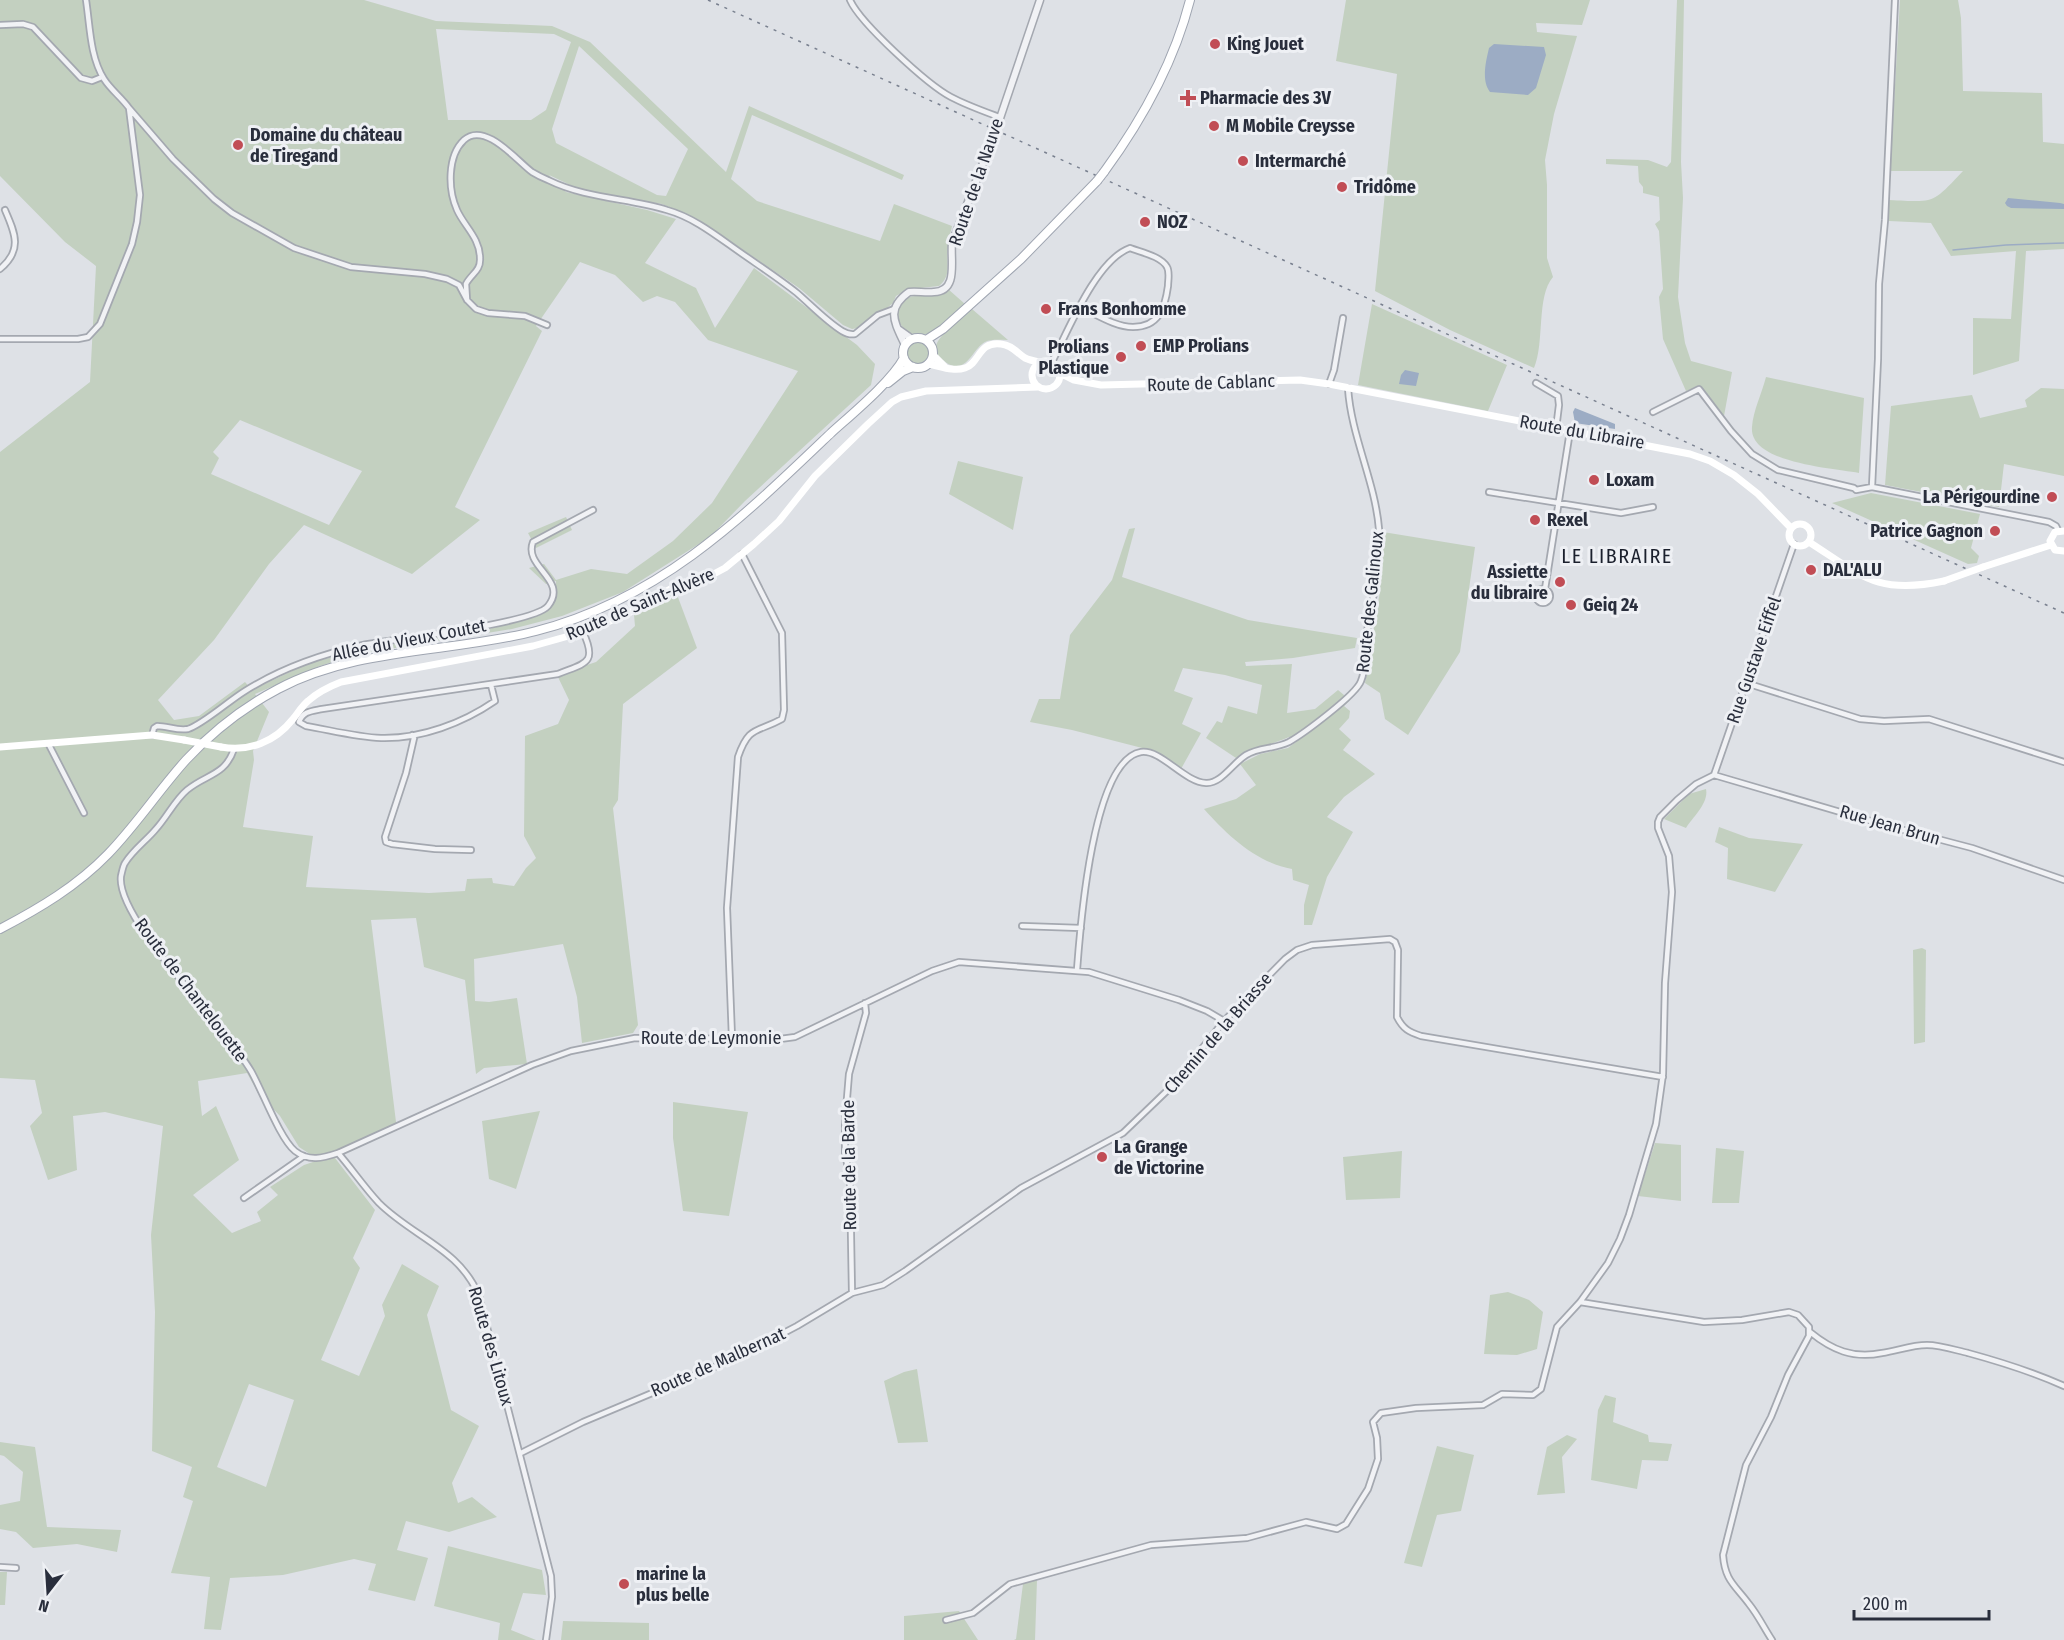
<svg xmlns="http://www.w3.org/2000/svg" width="2064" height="1640" viewBox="0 0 2064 1640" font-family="'Fira Sans Condensed',sans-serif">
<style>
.green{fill:#c3d0c0;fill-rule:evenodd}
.water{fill:#9cacc4}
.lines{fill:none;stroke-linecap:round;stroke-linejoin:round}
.stream{stroke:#9cacc4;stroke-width:1.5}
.minor-casing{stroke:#a4a8b0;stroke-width:8}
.tertiary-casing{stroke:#a4a8b0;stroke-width:9}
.primary-casing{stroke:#9fa5b1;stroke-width:10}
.minor{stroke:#f1f2f5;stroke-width:4.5}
.tertiary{stroke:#f1f2f5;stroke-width:6}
.secondary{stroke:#fff;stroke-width:7}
.primary{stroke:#fff;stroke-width:8}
.rail{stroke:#79808f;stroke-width:1.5;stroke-dasharray:3 6;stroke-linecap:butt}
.primary-bridge-casing{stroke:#9fa5b1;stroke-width:10;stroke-linecap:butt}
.secondary-bridge{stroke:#fff;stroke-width:7}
.primary-bridge{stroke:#fff;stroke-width:8}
.poi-dot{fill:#c14d55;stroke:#eef0f4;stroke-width:2}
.labels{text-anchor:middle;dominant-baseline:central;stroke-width:6;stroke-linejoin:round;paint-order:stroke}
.poi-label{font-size:18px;font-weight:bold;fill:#292e3c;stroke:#eef0f4;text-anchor:start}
.street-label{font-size:18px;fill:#292e3c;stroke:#eef0f4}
.neighbourhood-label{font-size:20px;letter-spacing:1.5px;fill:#1b202d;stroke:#eef0f4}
</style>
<rect width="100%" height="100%" fill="#dee1e6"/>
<path class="green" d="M 0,0 L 364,0 L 436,21 L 552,26 L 590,42 L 726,172 L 749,106 L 904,175 L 902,180 L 752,115 L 731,179 L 757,201 L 880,241 L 894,204 L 952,226 C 951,232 948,239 948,245 C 945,260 953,275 939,286 L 911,289 L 903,292 L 896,296 L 893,303 L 887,308 L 858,328 L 852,329 L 843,325 L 799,288 L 699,220 L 662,204 L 583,191 L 549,175 L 566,192 L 647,210 L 676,219 L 645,263 L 696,288 L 715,328 L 754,268 L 857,345 L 875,364 L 871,385 L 745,501 L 710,537 L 623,592 L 562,616 L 512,629 L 353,655 L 320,666 L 255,694 L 269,712 L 253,751 L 254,760 L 243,827 L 313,836 L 306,887 L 429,893 L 465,891 L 467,879 L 492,878 L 493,883 L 514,886 L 526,868 L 536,858 L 524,836 L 525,736 L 558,724 L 569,700 L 557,675 L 596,662 L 635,626 L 634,615 L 676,592 L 697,648 L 623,704 L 618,800 L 613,808 L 638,1025 L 633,1033 L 582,1043 L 577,997 L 563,944 L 474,959 L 475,1001 L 489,1002 L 517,998 L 527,1064 L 484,1068 L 476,1074 L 465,980 L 424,967 L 416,918 L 371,920 L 397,1130 L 335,1158 L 375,1210 L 353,1258 L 360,1268 L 321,1360 L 359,1376 L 385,1316 L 382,1305 L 402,1264 L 439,1286 L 427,1315 L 451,1410 L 479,1426 L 452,1483 L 458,1503 L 472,1497 L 497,1517 L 449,1532 L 406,1521 L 397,1550 L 428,1558 L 415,1601 L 368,1590 L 376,1564 L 354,1559 L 283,1575 L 230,1578 L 221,1630 L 204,1629 L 210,1577 L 171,1573 L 193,1501 L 183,1497 L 192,1467 L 152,1451 L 155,1312 L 151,1235 L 163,1126 L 105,1112 L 73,1116 L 77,1170 L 48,1180 L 30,1126 L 42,1113 L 35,1080 L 0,1078 L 0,452 L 90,382 L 96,266 L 65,242 L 0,176 ZM 436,29 L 554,34 L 571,42 L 546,110 L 531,120 L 448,120 ZM 579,46 L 688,149 L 666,196 L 657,195 L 556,143 L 552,129 ZM 580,262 L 615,275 L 643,302 L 657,296 L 675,302 L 708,340 L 798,371 L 712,503 L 673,541 L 627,574 L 591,569 L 556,580 L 544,564 L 529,568 L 546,584 L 556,581 L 556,599 L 549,608 L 535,617 L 481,631 L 362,649 L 307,664 L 252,690 L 245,682 L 199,716 L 174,720 L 158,700 L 214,640 L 269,564 L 304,525 L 412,574 L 480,520 L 455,507 L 542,331 L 536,326 ZM 240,420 L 362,471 L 329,525 L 211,474 L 219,458 L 213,452 ZM 247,1073 L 258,1093 L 280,1116 L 299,1147 L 319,1160 L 304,1165 L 270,1187 L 278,1195 L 257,1212 L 261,1221 L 232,1233 L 193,1195 L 239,1160 L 216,1106 L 202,1116 L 198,1081 ZM 249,1384 L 294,1400 L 266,1487 L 217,1467 Z
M 1346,0 L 1590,0 L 1582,25 L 1536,23 L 1537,32 L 1577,36 L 1554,114 L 1545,160 L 1547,185 L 1547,258 L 1553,277 C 1536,297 1545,342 1534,368 L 1450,330 L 1375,291 L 1397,74 L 1336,61 Z
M 1677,0 L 1684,0 L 1681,162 L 1683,198 L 1678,297 L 1685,343 L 1691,361 L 1732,372 L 1724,416 L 1701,386 L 1686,391 L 1663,339 L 1659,297 L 1663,289 L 1659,231 L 1655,224 L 1660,220 L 1659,197 L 1643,193 L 1643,187 L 1639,182 L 1638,166 L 1606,164 L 1606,159 L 1648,160 L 1667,167 L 1671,162 Z
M 1900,0 L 1958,0 L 1961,18 L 1963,91 L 2042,93 L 2043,142 L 2064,144 L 2064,249 L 2026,251 L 2019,361 L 1973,375 L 1973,318 L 2011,319 L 2016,251 L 1951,256 L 1931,223 L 1889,221 L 1889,200 C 1935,202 1931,205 1963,171 L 1890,171 Z
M 948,289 L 965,304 C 956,311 939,329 929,333 C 908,342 885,315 905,300 C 917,290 930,303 948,289 Z
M 1372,304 L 1507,365 L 1488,411 L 1358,385 Z
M 972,309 L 1008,340 C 1000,340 991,339 985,342 C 974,348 970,365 957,366 C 951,367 945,362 941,358 C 938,355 935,351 936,346 C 939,334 962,318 972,309 Z
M907 353a11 11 0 1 1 22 0a11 11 0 1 1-22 0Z
M 1766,377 L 1864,398 L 1859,473 C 1832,468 1749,463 1752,427 C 1753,411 1762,393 1766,377 Z
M 2041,388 L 2064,389 L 2064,476 L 2004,464 L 1999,507 L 1885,485 L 1891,406 L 1972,395 L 1980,418 L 2027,407 L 2025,400 Z
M 958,461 L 1023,477 L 1013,530 L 949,494 Z
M 1871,493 L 1980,514 L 1971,548 L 1979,556 L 1977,563 L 1968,564 L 1832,503 Z
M 566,517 L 572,530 L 536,548 L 528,533 Z
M 1135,528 L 1122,577 L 1248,620 L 1357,638 L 1355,648 L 1293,658 L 1245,662 L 1246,666 L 1292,664 L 1287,713 L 1315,709 L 1338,690 L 1350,700 L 1344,706 L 1350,711 L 1349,718 L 1339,729 L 1351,740 L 1343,750 L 1375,774 L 1344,797 L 1327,817 L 1353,832 L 1327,877 L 1312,925 L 1304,925 L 1304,905 L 1309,885 L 1293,880 L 1292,869 C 1257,863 1227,835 1204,809 L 1236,799 L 1256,785 L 1240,764 L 1260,754 L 1288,748 L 1296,742 L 1289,737 C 1271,745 1252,748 1236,758 L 1206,738 L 1217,721 L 1222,723 L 1228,706 L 1257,714 L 1262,685 L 1225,675 L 1183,668 L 1174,691 L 1193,698 L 1182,724 L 1201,733 L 1181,769 L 1150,750 L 1072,730 L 1030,722 L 1039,699 L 1060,699 L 1070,635 L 1112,580 L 1129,529 Z
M 1383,532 L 1475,547 L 1460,652 L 1408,735 L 1385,719 L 1380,693 L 1365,683 L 1380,591 Z
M 1706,789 C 1709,803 1693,817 1686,828 L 1664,819 L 1689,794 Z
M 1719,827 L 1749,838 L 1803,844 L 1775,892 L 1727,879 L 1728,848 L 1715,842 Z
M 1922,948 L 1926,950 L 1925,1042 L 1914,1044 L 1913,950 Z
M 673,1102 L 748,1112 L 729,1216 L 683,1211 L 673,1138 Z
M 540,1111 L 516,1189 L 489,1179 L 482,1121 Z
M 1655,1143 L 1681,1145 L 1681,1201 L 1638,1196 Z
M 1716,1148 L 1744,1151 L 1739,1203 L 1712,1203 Z
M 1402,1151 L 1400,1198 L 1346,1200 L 1343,1157 Z
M 1508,1292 L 1529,1300 L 1543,1312 L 1537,1349 L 1517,1355 L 1484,1354 L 1490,1295 Z
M 917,1369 L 928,1442 L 898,1443 L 884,1381 L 904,1372 Z
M 1605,1395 L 1616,1398 L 1613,1422 L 1648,1435 L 1649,1442 L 1672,1444 L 1668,1461 L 1642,1460 L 1637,1489 L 1591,1480 L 1598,1410 Z
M 1567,1435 L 1577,1439 L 1562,1457 L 1565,1493 L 1537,1495 L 1547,1447 Z
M 0,1442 L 35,1447 L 47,1527 L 121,1530 L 117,1552 L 77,1544 L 33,1548 L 16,1532 L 0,1529 L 0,1505 L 20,1501 L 23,1472 L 4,1456 L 0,1455 Z
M 1437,1446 L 1474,1455 L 1461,1511 L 1437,1515 L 1422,1567 L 1404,1563 Z
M 448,1546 L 542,1570 L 546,1595 L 523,1593 L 511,1630 L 536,1640 L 498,1640 L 500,1623 L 434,1606 Z
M 0,1572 L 7,1572 L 5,1605 L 0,1605 Z
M 1037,1580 L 1035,1640 L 1014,1640 L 1016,1639 L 1023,1584 Z
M 959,1611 L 978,1640 L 904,1640 L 904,1616 Z
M 563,1621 L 649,1623 L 649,1640 L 561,1640 Z"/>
<path class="water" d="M 1494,44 L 1544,47 L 1546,55 L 1536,88 L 1528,95 L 1490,92 C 1481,81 1486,61 1489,48 Z
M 2008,198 L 2060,203 L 2064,204 L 2064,209 L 2011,208 L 2007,206 L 2005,203 Z
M 1405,370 L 1419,373 L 1416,386 L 1399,384 L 1401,375 Z
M 1575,408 L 1615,424 L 1615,429 L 1575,423 L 1573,412 Z"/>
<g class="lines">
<path class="stream" d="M 1953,250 L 2006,245 L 2064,243"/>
<g class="minor-casing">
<path id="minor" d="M 850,0 C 860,23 928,85 951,97 C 966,105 983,111 999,117
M 0,25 L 23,24 L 33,27 L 81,78 L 92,81 L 102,77
M 129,108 L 173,159 L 214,199 L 232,213 L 294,248 L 351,267 L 425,274 L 447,279 L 459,285 L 467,300 L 476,309 L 488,313 L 525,316 L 547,325
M 0,269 C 23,250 15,233 5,210
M 467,300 L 466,284 C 471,274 481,271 480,258 C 480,238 464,226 457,210 C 448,190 447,156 464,140 C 485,121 517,161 532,172 C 537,175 543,178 548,180 C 587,199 628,198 667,210 C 692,217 713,233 734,248 C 755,263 777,277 797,293 C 812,306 826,321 842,331 C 847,334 850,335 855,334 L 878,315 L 894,309
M 0,339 L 78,339 L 88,337 L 100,324 L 132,244 L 137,222 L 140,195 L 129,108 C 121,97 111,90 104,79 C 90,57 90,26 86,0
M 1052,362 C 1068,331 1096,260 1130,248 C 1140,252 1161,256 1167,267 C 1170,272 1168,280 1168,286 C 1165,308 1159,327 1133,327 C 1115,327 1096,314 1080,307
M 1536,383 L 1558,396 L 1559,405 L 1556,429
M 1329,384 L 1334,370 L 1343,318
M 1653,412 L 1699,389 L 1731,431 L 1752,454 L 1778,470 L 1854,488 L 1856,490 L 1872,487 L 2049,522 L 2056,526 L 2058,530
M 1872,487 L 1878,359 L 1879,284 L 1885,220 L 1895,0
M 1489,492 L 1621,513 L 1653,507
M1536 596a7 7 0 1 1 14 0a7 7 0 1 1-14 0Z
M 1545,589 L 1570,431
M 1746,683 L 1860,719 L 1884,721 L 1929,719 L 2064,762
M 491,685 L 495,701 C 463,723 421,739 381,738 C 356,737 330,730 306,726 L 299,722 C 303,711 312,711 322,709 L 558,674 C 585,663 598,664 583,632
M 152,735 L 154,728 L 157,726 C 168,726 177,731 188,729 C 202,725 230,700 245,691 C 280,669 322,654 363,645 C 394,639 533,624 548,606 C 569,580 523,567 533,542 L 593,510
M 412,735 L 414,738 L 406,773 L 385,837 L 386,842 L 392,844 L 435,849 L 471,850
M 49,745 L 84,813
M 234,749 C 225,776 206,774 187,790 C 175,800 167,817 156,829 C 147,840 133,850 125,863 C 123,866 122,872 121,876 C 116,912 197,997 219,1027 C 230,1041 242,1056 251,1071 C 262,1090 280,1139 295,1151 C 309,1162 323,1158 338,1153 L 532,1065 L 571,1051 L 635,1038 L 780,1039 L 795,1037 L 932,971 L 959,962 L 1089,972 L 1179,1000 L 1207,1011 L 1224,1021
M 1714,775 L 1881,824 L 1972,848 L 2064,880
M 1714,775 L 1794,544
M 1022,926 L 1081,928
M 1077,970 C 1080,930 1092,760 1141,752 C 1161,749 1184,782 1206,783 C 1221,784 1233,763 1246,755 C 1259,747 1275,749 1289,742 C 1303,734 1356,695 1361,681 C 1367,668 1363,651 1366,637 C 1372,602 1381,565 1379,529 C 1375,481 1351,436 1348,388
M 732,1038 L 727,908 L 738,757 C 749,725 757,733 782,719 L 784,710 L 782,633 L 742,554
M 338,1153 C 352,1169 364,1187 379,1203 C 413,1237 460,1249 479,1296 L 551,1576 L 552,1597 L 546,1640
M 244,1198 L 304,1156
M 852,1293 L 850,1179 L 845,1153 L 845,1122 L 849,1074 L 866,1013 L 865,1003
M 1580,1302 L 1704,1322 L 1742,1320 L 1789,1312 L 1798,1315 L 1809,1327 L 1809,1336 L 1788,1375 L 1771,1417 L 1746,1465 L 1723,1555 C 1725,1581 1735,1585 1749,1604 C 1758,1615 1764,1628 1772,1640
M 1810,1332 C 1832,1350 1853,1359 1882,1353 C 1897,1351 1911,1345 1927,1345 C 1940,1345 1955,1350 1968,1353 C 2001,1362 2033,1372 2064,1386
M 521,1453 L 583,1422 L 738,1357 L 797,1326 L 852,1293 L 883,1285 L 905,1271 L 1021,1188 L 1123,1133 L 1171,1087 L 1224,1021 L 1285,959 L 1297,950 L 1312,945 L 1390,939 L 1395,942 L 1398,950 L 1397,1017 C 1403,1029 1409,1032 1421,1036 L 1663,1077
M 0,1567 L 16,1568
M 946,1620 L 973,1613 L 1010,1584 L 1151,1545 L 1247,1538 L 1306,1522 L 1337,1529 L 1346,1524 L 1368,1489 L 1378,1459 L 1377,1438 L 1373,1422 L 1381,1413 L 1416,1408 L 1483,1405 L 1502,1394 L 1533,1395 L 1541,1389 L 1557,1327 L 1580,1302 L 1608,1263 L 1620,1239 L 1629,1215 L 1656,1124 L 1663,1074 L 1665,983 L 1672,892 L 1669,856 L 1658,828 L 1658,822 L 1660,817 L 1677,800 L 1696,784 L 1714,775"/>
</g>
<g class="tertiary-casing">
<path id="tertiary" d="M 898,329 L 912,339
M 905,345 C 895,323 885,309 909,292 C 917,291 925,293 934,292 C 959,291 950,260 952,243 L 996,130 L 1040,0"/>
</g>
<g class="primary-casing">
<path id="primary" d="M 1104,172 C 1142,120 1174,63 1190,0
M903 353a15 15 0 1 1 30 0a15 15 0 1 1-30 0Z
M 926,340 L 943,329 L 1021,259 L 1097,181
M 888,383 L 903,371 L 913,367
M 0,929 C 40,908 77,886 108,854 C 137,824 159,790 186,760 C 212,732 244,707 278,689 C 357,647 451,653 536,631 C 660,599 742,518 831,433 C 852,414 891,382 904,358"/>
</g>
<use href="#minor" class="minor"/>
<use href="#tertiary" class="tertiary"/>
<path class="secondary" d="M 933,355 L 945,367
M1032 375a14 14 0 1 1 28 0a14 14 0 1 1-28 0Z
M 928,364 C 940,366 953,372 965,368 C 980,363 978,341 1001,344 C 1012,345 1017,353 1025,358 C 1029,360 1034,361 1039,362
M 1060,373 L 1074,380 L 1101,385 L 1300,380 L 1329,384 L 1690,454 L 1710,461 L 1734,475 L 1758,494 L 1791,528
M1789 535a11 11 0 1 1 22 0a11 11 0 1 1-22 0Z
M 2064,531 L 2055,532 L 2050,541 L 2055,550 L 2064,551
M 1809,542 C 1862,576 1877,595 1944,581
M 1983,567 L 2051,545
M 0,747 L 152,735 L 184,740
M 221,747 C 249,752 275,742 293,719 C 298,713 302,706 308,701 C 318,692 328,687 341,682 L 533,646 L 583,632 L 627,614 L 672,588 L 710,576 L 725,568 L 754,544 L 779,521 L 815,476 L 868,424 L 892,402 L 901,397 L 926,391 L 1038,387"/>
<use href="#primary" class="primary"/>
<path class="rail" d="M 708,0 L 2064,613"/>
<g class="primary-bridge-casing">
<path id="primary-bridge" d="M 1097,181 L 1104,172"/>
</g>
<path class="secondary-bridge" d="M 1944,581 L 1983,567
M 184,740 L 221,747"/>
<use href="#primary-bridge" class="primary-bridge"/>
</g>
<g class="poi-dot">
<circle cx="1215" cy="44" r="6"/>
<path d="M1185 89h6v6h6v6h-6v6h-6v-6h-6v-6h6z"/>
<circle cx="1214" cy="126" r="6"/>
<circle cx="238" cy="145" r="6"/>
<circle cx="1243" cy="161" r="6"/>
<circle cx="1342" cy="187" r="6"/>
<circle cx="1145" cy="222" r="6"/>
<circle cx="1046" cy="309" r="6"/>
<circle cx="1141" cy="346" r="6"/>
<circle cx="1121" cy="357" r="6"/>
<circle cx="1594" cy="480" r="6"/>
<circle cx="2052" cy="497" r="6"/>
<circle cx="1535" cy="520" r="6"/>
<circle cx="1995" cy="531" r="6"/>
<circle cx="1811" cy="570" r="6"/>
<circle cx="1560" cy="582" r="6"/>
<circle cx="1571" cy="605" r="6"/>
<circle cx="1102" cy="1157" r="6"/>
<circle cx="624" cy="1584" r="6"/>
</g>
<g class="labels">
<g class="poi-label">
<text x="1227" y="44">King Jouet</text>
<text x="1200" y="98">Pharmacie des 3V</text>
<text x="1226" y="126">M Mobile Creysse</text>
<text x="250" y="135">Domaine du château<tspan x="250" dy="21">de Tiregand</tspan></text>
<text x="1255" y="161">Intermarché</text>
<text x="1354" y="187">Tridôme</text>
<text x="1157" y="222">NOZ</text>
<text x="1058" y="309">Frans Bonhomme</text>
<text x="1153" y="346">EMP Prolians</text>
<text x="1109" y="347" text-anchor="end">Prolians<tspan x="1109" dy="21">Plastique</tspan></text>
<text x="1606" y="480">Loxam</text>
<text x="2040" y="497" text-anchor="end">La Périgourdine</text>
<text x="1547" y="520">Rexel</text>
<text x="1983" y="531" text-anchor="end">Patrice Gagnon</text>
<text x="1823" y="570">DAL'ALU</text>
<text x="1548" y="572" text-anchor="end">Assiette<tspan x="1548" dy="21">du libraire</tspan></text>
<text x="1583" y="605">Geiq 24</text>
<text x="1114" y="1147">La Grange<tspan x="1114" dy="21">de Victorine</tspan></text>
<text x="636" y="1574">marine la<tspan x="636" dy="21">plus belle</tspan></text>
</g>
<g class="street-label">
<text transform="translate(976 182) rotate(-71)">Route de la Nauve</text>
<text transform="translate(1211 383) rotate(-2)">Route de Cablanc</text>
<text transform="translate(1582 432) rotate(10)">Route du Libraire</text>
<text transform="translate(1370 602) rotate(-84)">Route des Galinoux</text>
<text transform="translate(640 604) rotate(-23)">Route de Saint-Alvère</text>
<text transform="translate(409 640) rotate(-11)">Allée du Vieux Coutet</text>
<text transform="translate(1754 660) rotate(-71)">Rue Gustave Eiffel</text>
<text transform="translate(1890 825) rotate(16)">Rue Jean Brun</text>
<text transform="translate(191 990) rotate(53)">Route de Chantelouette</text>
<text transform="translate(1218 1033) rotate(-49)">Chemin de la Briasse</text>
<text x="711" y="1038">Route de Leymonie</text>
<text transform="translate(849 1165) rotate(-91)">Route de la Barde</text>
<text transform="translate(491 1346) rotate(74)">Route des Litoux</text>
<text transform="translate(718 1362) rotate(-24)">Route de Malbernat</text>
</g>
<g class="neighbourhood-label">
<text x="1617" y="556">LE LIBRAIRE</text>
</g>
</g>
<g transform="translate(48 1592) rotate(197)" stroke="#eef0f4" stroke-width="4.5" paint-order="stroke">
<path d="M0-4.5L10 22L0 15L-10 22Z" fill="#292e3c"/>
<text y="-9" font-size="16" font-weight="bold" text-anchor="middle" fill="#292e3c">N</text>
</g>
<path d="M1854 1610v9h135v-9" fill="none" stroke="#292e3c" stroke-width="3"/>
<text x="1863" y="1610" font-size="18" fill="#292e3c" stroke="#eef0f4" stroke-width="4.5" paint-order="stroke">200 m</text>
</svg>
